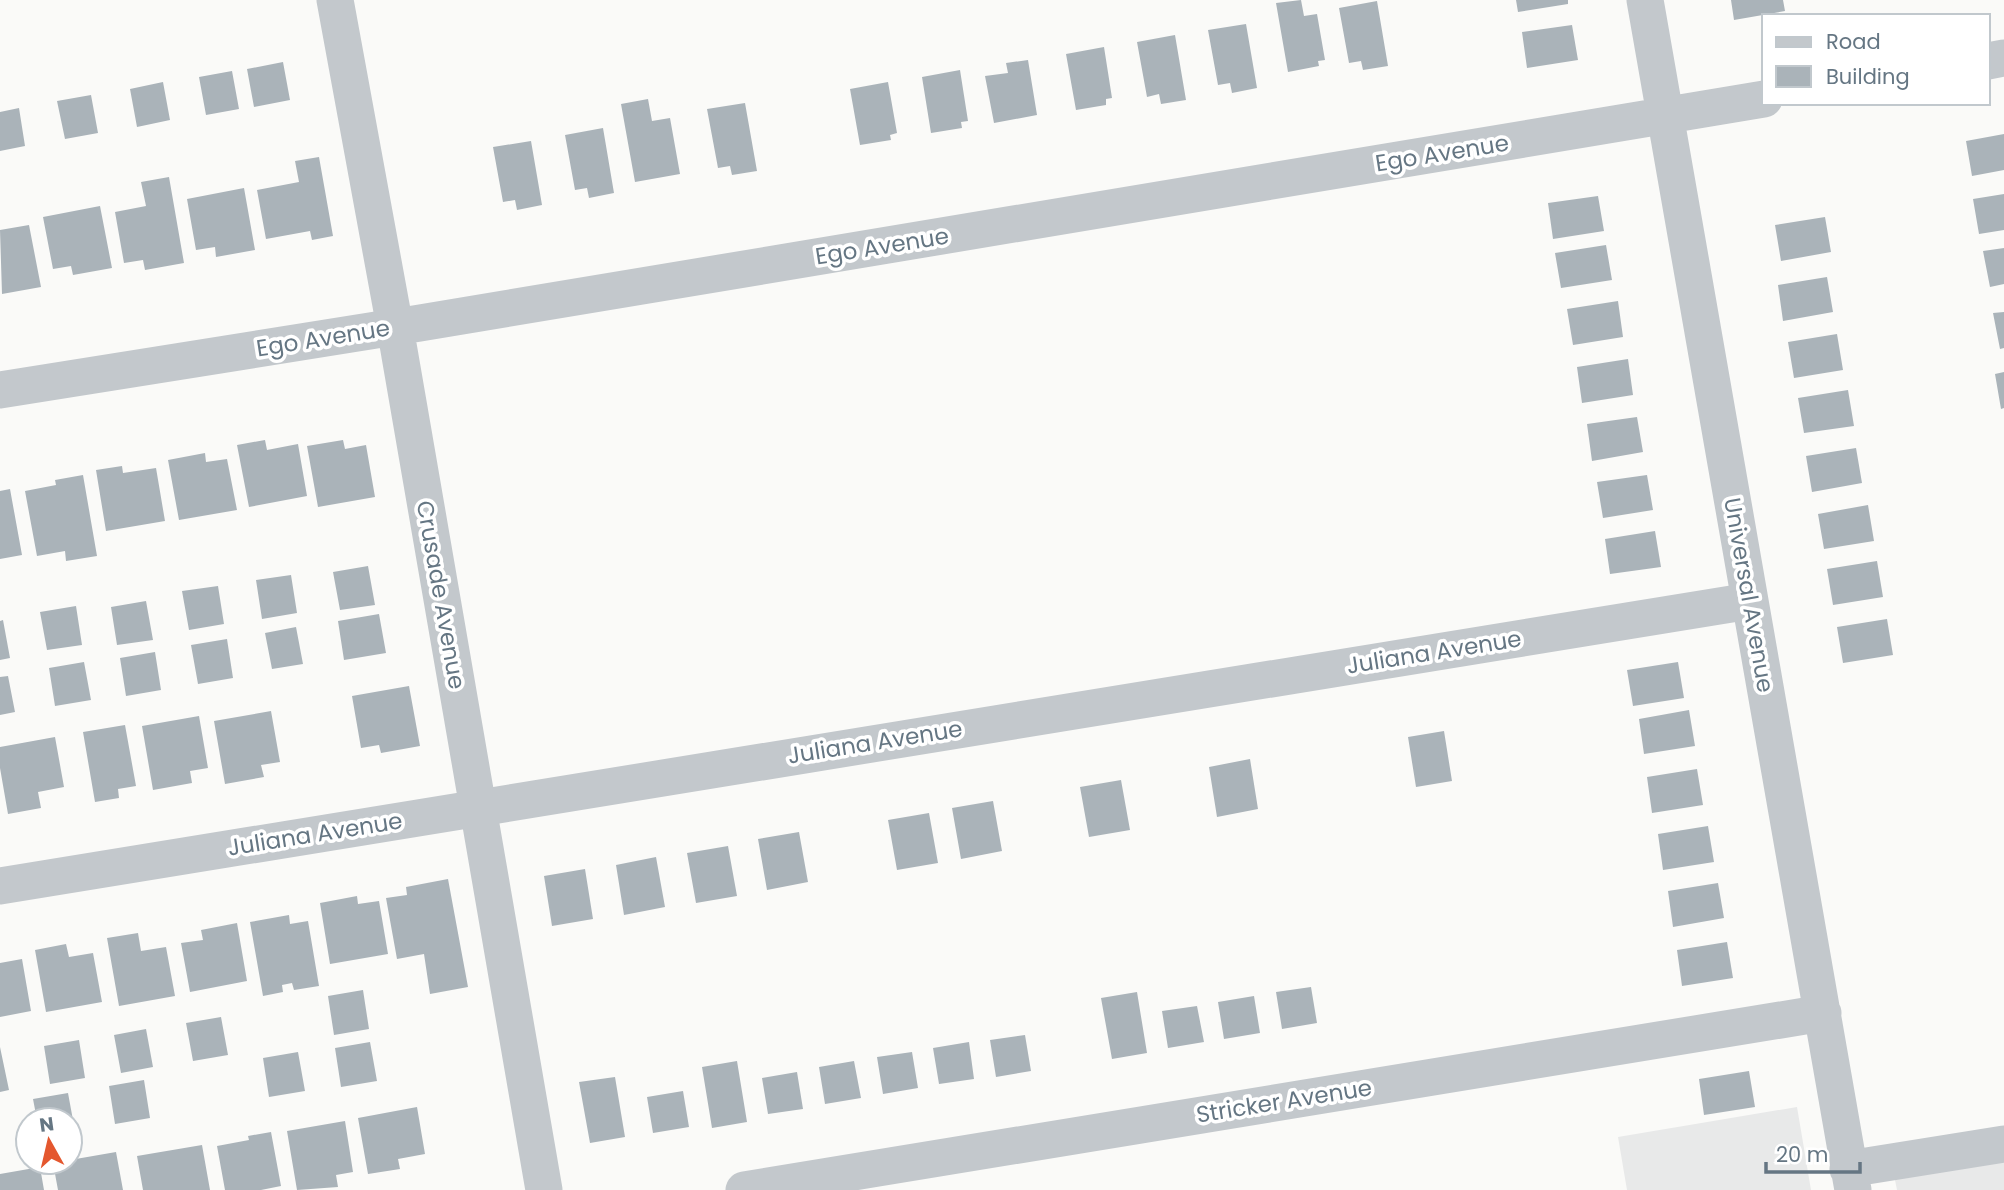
<svg xmlns="http://www.w3.org/2000/svg" width="2004" height="1190" viewBox="0 0 2004 1190" font-family="Poppins,sans-serif">
<style>
.built{fill:#e8e9e9}
.building{fill:#aab3b9}
.lines{fill:none;stroke-linecap:round;stroke-linejoin:round}
.minor{stroke:#c3c8cc;stroke-width:37}
.labels{text-anchor:middle;dominant-baseline:central;stroke-width:7;stroke-linejoin:round;paint-order:stroke}
.street-label{font-size:23px;fill:#657683;stroke:#fff}
</style>
<rect width="100%" height="100%" fill="#fafaf8"/>
<path class="built" d="M 1797,1107 L 1811,1190 L 1627,1190 L 1618,1137 Z
M 2004,1126 L 2004,1190 L 1897,1190 L 1888,1145 Z"/>
<path class="building" d="M 1301,0 L 1304,16 L 1317,14 L 1325,60 L 1318,61 L 1319,66 L 1288,72 L 1276,3 Z
M 1516,0 L 1568,0 L 1568,4 L 1518,12 Z
M 1731,0 L 1783,0 L 1785,11 L 1734,20 Z
M 1377,1 L 1388,66 L 1363,70 L 1361,61 L 1349,63 L 1339,8 Z
M 1246,24 L 1257,88 L 1232,93 L 1230,83 L 1218,85 L 1208,30 Z
M 1572,25 L 1578,60 L 1527,68 L 1522,32 Z
M 1175,35 L 1186,100 L 1161,104 L 1159,94 L 1147,97 L 1137,42 Z
M 1104,47 L 1112,98 L 1106,99 L 1106,105 L 1076,110 L 1066,54 Z
M 1028,60 L 1037,115 L 994,123 L 985,76 L 1008,73 L 1006,63 Z
M 283,62 L 290,100 L 254,107 L 247,69 Z
M 960,70 L 968,121 L 961,122 L 962,128 L 931,133 L 922,77 Z
M 232,71 L 239,109 L 206,115 L 199,77 Z
M 163,82 L 170,120 L 137,127 L 130,89 Z
M 888,82 L 897,133 L 890,135 L 891,140 L 860,145 L 850,89 Z
M 91,95 L 98,133 L 65,139 L 57,101 Z
M 648,99 L 652,121 L 670,118 L 680,174 L 635,182 L 621,104 Z
M 745,103 L 757,171 L 732,175 L 730,166 L 718,168 L 707,109 Z
M 19,108 L 25,146 L 0,151 L 0,112 Z
M 603,128 L 614,193 L 589,198 L 587,188 L 575,190 L 565,135 Z
M 2004,134 L 2004,170 L 1972,176 L 1966,141 Z
M 531,141 L 542,205 L 517,210 L 515,200 L 503,202 L 493,147 Z
M 319,157 L 333,236 L 312,240 L 310,231 L 266,239 L 257,190 L 299,182 L 295,161 Z
M 169,177 L 184,263 L 145,270 L 143,260 L 124,263 L 115,212 L 146,206 L 141,182 Z
M 244,188 L 255,250 L 216,257 L 215,247 L 196,250 L 187,199 Z
M 2004,194 L 2004,230 L 1979,234 L 1973,199 Z
M 1598,196 L 1604,231 L 1553,239 L 1548,203 Z
M 100,206 L 112,268 L 73,275 L 71,266 L 53,269 L 43,217 Z
M 1825,217 L 1831,252 L 1781,261 L 1775,225 Z
M 29,225 L 41,287 L 2,294 L 0,230 Z
M 1606,245 L 1612,280 L 1561,288 L 1555,253 Z
M 2004,248 L 2004,284 L 1990,287 L 1983,251 Z
M 1827,277 L 1833,312 L 1783,321 L 1778,285 Z
M 1618,301 L 1623,337 L 1573,345 L 1567,309 Z
M 2004,312 L 2004,348 L 2000,349 L 1993,313 Z
M 1837,334 L 1843,370 L 1794,378 L 1788,342 Z
M 1628,359 L 1633,395 L 1582,403 L 1577,367 Z
M 2004,372 L 2004,408 L 2001,409 L 1995,374 Z
M 1848,390 L 1854,426 L 1804,433 L 1798,398 Z
M 1637,417 L 1643,452 L 1592,461 L 1587,424 Z
M 265,440 L 267,450 L 298,444 L 307,496 L 249,507 L 237,445 Z
M 343,440 L 345,449 L 366,445 L 375,497 L 318,507 L 307,446 Z
M 1856,448 L 1862,483 L 1812,492 L 1806,456 Z
M 205,453 L 206,462 L 227,459 L 237,510 L 179,520 L 168,460 Z
M 122,466 L 123,473 L 156,468 L 165,521 L 106,531 L 96,470 Z
M 83,475 L 97,556 L 66,561 L 65,551 L 37,556 L 25,491 L 56,485 L 55,480 Z
M 1647,475 L 1653,510 L 1603,518 L 1597,482 Z
M 10,489 L 22,555 L 0,559 L 0,491 Z
M 1868,505 L 1874,541 L 1824,549 L 1818,514 Z
M 1655,531 L 1661,567 L 1610,574 L 1605,539 Z
M 1877,561 L 1883,597 L 1833,605 L 1827,569 Z
M 368,566 L 375,605 L 340,610 L 333,572 Z
M 291,575 L 297,613 L 262,619 L 256,580 Z
M 218,586 L 224,624 L 189,630 L 182,591 Z
M 146,601 L 153,640 L 117,645 L 111,607 Z
M 76,606 L 82,645 L 47,650 L 40,612 Z
M 379,614 L 386,653 L 344,660 L 338,621 Z
M 1887,619 L 1893,655 L 1843,663 L 1837,627 Z
M 3,620 L 10,658 L 0,660 L 0,621 Z
M 296,627 L 303,664 L 272,669 L 265,633 Z
M 227,639 L 233,678 L 198,684 L 191,645 Z
M 155,652 L 161,690 L 126,696 L 120,658 Z
M 84,662 L 91,700 L 55,706 L 49,668 Z
M 1678,662 L 1684,698 L 1633,706 L 1627,670 Z
M 8,676 L 15,712 L 0,715 L 0,677 Z
M 409,686 L 420,746 L 381,753 L 379,745 L 361,748 L 352,696 Z
M 1689,710 L 1695,746 L 1644,754 L 1639,719 Z
M 271,711 L 280,762 L 261,765 L 264,777 L 225,784 L 214,721 Z
M 199,716 L 208,768 L 190,771 L 192,783 L 153,790 L 142,726 Z
M 125,725 L 136,786 L 118,789 L 119,798 L 95,802 L 83,732 Z
M 1444,731 L 1452,781 L 1416,787 L 1408,737 Z
M 55,737 L 64,787 L 38,792 L 41,808 L 8,814 L 0,768 L 0,747 Z
M 1250,759 L 1258,809 L 1217,817 L 1209,767 Z
M 1697,769 L 1703,805 L 1652,813 L 1647,777 Z
M 1121,780 L 1130,830 L 1089,837 L 1080,787 Z
M 993,801 L 1002,851 L 961,859 L 952,808 Z
M 929,813 L 938,863 L 897,870 L 888,820 Z
M 1708,826 L 1714,862 L 1663,870 L 1658,834 Z
M 799,832 L 808,882 L 767,890 L 758,839 Z
M 728,846 L 737,896 L 696,903 L 687,853 Z
M 656,857 L 665,907 L 624,915 L 616,865 Z
M 585,869 L 593,919 L 552,926 L 544,876 Z
M 448,879 L 468,987 L 430,994 L 424,954 L 397,959 L 386,898 L 407,895 L 406,887 Z
M 1718,883 L 1724,918 L 1673,927 L 1668,891 Z
M 357,896 L 358,904 L 379,901 L 388,954 L 330,964 L 320,903 Z
M 289,915 L 290,924 L 308,921 L 319,986 L 294,990 L 292,983 L 282,985 L 283,992 L 263,996 L 250,922 Z
M 237,923 L 247,981 L 190,992 L 181,943 L 203,940 L 201,930 Z
M 138,933 L 141,951 L 166,947 L 175,996 L 119,1006 L 107,938 Z
M 1727,942 L 1733,978 L 1682,986 L 1677,950 Z
M 66,944 L 69,957 L 93,953 L 102,1002 L 46,1012 L 35,950 Z
M 22,959 L 31,1011 L 0,1017 L 0,963 Z
M 1311,987 L 1317,1023 L 1282,1029 L 1276,992 Z
M 363,990 L 369,1029 L 334,1035 L 328,996 Z
M 1137,992 L 1147,1053 L 1112,1059 L 1101,998 Z
M 1254,996 L 1260,1033 L 1224,1039 L 1218,1002 Z
M 1197,1006 L 1204,1042 L 1168,1048 L 1162,1011 Z
M 221,1017 L 228,1055 L 193,1061 L 186,1023 Z
M 146,1029 L 153,1067 L 121,1073 L 114,1035 Z
M 1025,1035 L 1031,1071 L 996,1077 L 990,1040 Z
M 79,1040 L 85,1078 L 50,1084 L 44,1046 Z
M 370,1042 L 377,1081 L 341,1087 L 335,1048 Z
M 969,1042 L 974,1079 L 939,1084 L 933,1048 Z
M 0,1047 L 9,1090 L 0,1092 Z
M 298,1052 L 305,1091 L 269,1097 L 263,1058 Z
M 912,1052 L 918,1088 L 883,1094 L 877,1057 Z
M 737,1061 L 747,1122 L 712,1128 L 702,1067 Z
M 854,1061 L 861,1098 L 825,1104 L 819,1067 Z
M 1749,1071 L 1755,1107 L 1704,1115 L 1699,1079 Z
M 797,1072 L 803,1109 L 768,1114 L 762,1078 Z
M 615,1077 L 625,1137 L 590,1143 L 579,1082 Z
M 144,1080 L 150,1118 L 115,1124 L 109,1086 Z
M 683,1091 L 689,1127 L 653,1133 L 647,1097 Z
M 68,1093 L 75,1131 L 70,1132 L 70,1120 L 37,1120 L 33,1099 Z
M 417,1107 L 425,1154 L 398,1159 L 400,1169 L 368,1174 L 358,1118 Z
M 345,1121 L 353,1172 L 336,1175 L 338,1187 L 297,1190 L 287,1131 Z
M 271,1132 L 281,1186 L 261,1190 L 225,1190 L 217,1146 L 249,1140 L 248,1136 Z
M 202,1145 L 210,1190 L 143,1190 L 137,1156 Z
M 116,1152 L 123,1190 L 58,1190 L 53,1163 L 70,1162 L 70,1160 Z
M 40,1167 L 44,1190 L 0,1190 L 0,1174 Z"/>
<g class="lines">
<path class="minor" d="M 335,0 L 395,327 L 544,1190
M 1645,0 L 1853,1190
M 1988,61 L 2004,58
M 0,390 L 420,323 L 1764,99
M 0,886 L 1750,601
M 1848,1169 L 2004,1144
M 744,1190 L 1823,1013"/>
</g>
<g class="labels">
<g class="street-label">
<text transform="translate(1442 153) rotate(-9)">Ego Avenue</text>
<text transform="translate(882 246) rotate(-9)">Ego Avenue</text>
<text transform="translate(323 338) rotate(-9)">Ego Avenue</text>
<text transform="translate(441 595) rotate(80)">Crusade Avenue</text>
<text transform="translate(1749 595) rotate(80)">Universal Avenue</text>
<text transform="translate(1434 652) rotate(-9)">Juliana Avenue</text>
<text transform="translate(875 742) rotate(-9)">Juliana Avenue</text>
<text transform="translate(315 834) rotate(-9)">Juliana Avenue</text>
<text transform="translate(1284 1101) rotate(-9)">Stricker Avenue</text>
</g>
</g>
<rect x="1762" y="14" width="228" height="91" fill="#ffffff" stroke="#c1c8cd" stroke-width="2"/>
<rect x="1776" y="37" width="35" height="10" fill="#c3c8cc" stroke="#c1c8cd" stroke-width="2"/>
<text x="1826" y="49" font-size="21" fill="#657683">Road</text>
<rect x="1776" y="66" width="35" height="21" fill="#aab3b9" stroke="#c1c8cd" stroke-width="2"/>
<text x="1826" y="84" font-size="21" fill="#657683">Building</text>
<g transform="translate(49 1141) rotate(352)"><circle r="33" fill="#ffffff" stroke="#c1c8cd" stroke-width="2"/>
<path d="M0-5L12 26L0 18L-12 26Z" fill="#e4572e"/>
<text y="-10" font-size="19" font-weight="bold" text-anchor="middle" fill="#657683">N</text>
</g>
<path d="M1766 1162v10h94v-10" fill="none" stroke="#657683" stroke-width="3.5"/>
<text x="1776" y="1162" font-size="21" fill="#657683" stroke="#ffffff" stroke-width="5" paint-order="stroke">20 m</text>
</svg>
